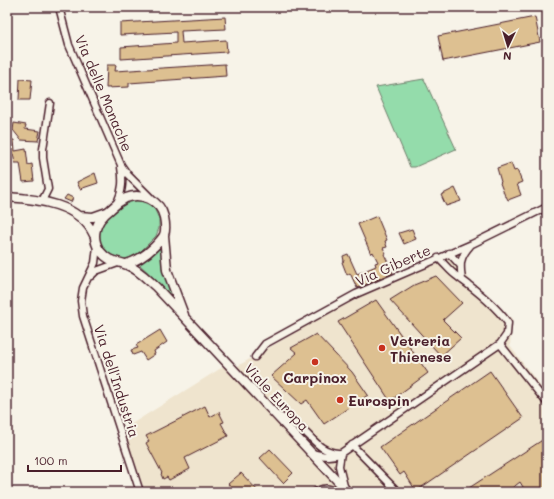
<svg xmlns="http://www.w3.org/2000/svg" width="554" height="499" viewBox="0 0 554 499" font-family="Mali,sans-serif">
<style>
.built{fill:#efe4ce}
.green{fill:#94dcab;stroke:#6f7e6b}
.building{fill:#ddc091;stroke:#4a1f2b}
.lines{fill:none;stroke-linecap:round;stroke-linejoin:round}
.minor-casing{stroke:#4a1f2b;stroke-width:9}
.major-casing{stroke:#4a1f2b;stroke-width:11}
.minor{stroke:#f7f3e8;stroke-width:6}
.major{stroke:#f7f3e8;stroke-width:8}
.poi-dot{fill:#c8321e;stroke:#f7f3e8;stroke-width:1.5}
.labels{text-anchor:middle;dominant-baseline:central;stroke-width:4;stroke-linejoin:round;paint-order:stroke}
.street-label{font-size:14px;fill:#4a1f2b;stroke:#f7f3e8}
.poi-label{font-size:14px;font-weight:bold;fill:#4a1f2b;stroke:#f7f3e8;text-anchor:start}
</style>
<rect width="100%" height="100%" fill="#f7f3e8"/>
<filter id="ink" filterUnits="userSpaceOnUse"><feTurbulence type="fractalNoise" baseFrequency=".025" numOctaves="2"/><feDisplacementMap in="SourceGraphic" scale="8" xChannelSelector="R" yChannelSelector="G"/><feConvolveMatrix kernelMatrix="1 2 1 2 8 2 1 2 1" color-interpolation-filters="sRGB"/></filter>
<g filter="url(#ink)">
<path class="built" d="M 473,246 L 462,268 L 473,285 L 512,319 L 510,346 L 547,395 L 547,492 L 353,492 L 298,432 L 236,367 L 344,304 L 373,290 Z
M 226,365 L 345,492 L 145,492 L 123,428 L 133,423 Z"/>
<path class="green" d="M 424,79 L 456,149 L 415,167 L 410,167 L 376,87 Z
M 137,200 L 148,203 L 155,210 L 159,219 L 159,228 L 156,236 L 137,255 L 129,259 L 123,259 L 107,254 L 101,246 L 99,235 L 101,225 L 104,219 L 127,201 Z
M 160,245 L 164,271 L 182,311 L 155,279 L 139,264 Z"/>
<path class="building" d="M 225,17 L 226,29 L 181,31 L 182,43 L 226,40 L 227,52 L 121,59 L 121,47 L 176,43 L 176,32 L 120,35 L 120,23 Z
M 535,17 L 540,42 L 443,61 L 438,36 Z
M 225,64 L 226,76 L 129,83 L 129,87 L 106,88 L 107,65 L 116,65 L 115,71 Z
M 20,79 L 32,80 L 30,100 L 19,100 Z
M 14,123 L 26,125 L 25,129 L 40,131 L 38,141 L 21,140 L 13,130 Z
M 9,140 L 14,140 L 15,151 L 26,149 L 28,165 L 32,164 L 34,181 L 23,182 L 20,163 L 15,163 L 13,154 L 11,154 Z
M 511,163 L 514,171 L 517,170 L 522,182 L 517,184 L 521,195 L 508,200 L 506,196 L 505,196 L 500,183 L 501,182 L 497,168 Z
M 95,173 L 98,183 L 80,189 L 77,182 Z
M 455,188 L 461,201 L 446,206 L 441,195 Z
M 67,195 L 73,198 L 71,202 L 64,199 Z
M 377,216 L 387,240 L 385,241 L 387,247 L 383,248 L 386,253 L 384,254 L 393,273 L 357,288 L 350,273 L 347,275 L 342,262 L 344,261 L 343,256 L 348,254 L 357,274 L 376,266 L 375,263 L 378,262 L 373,252 L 371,254 L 358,224 Z
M 412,229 L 416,239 L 404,244 L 399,233 Z
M 436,276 L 462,303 L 443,320 L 461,338 L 441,356 L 390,300 L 414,285 Z
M 376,300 L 428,373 L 390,401 L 338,322 Z
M 160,330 L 167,342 L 154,351 L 155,354 L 146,360 L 141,352 L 133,355 L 131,350 L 138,348 L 136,345 Z
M 316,334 L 352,372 L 368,395 L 324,424 L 307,400 L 301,404 L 271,376 L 297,353 L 291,348 Z
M 490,371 L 523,418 L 416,491 L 404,472 L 400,475 L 380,447 Z
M 205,406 L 210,417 L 219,412 L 224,422 L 221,423 L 228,436 L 185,458 L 190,469 L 169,480 L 167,477 L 163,479 L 161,474 L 162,473 L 146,443 L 149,441 L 146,436 Z
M 547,437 L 547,492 L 526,492 L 520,482 L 511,489 L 513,492 L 471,492 L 469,488 Z
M 270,449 L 293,473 L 283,483 L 260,458 Z
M 241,473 L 259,492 L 235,492 L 228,484 Z"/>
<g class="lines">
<g class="minor-casing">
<path id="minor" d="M 59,7 L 69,45 L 121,165 L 128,175 L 151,198
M 42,201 L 48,189 L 43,158 L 43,149 L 50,103
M 117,203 C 123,190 123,180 121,167
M 97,246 L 95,263 L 83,288 L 81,301 L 83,316 L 140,492
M 449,253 L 460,265
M 91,276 L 96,271 L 118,263
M 462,280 C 460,265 459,258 470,246
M 500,344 L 547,403
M 255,357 L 265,344 L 356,294 L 472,244 L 547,207
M 279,416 C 286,419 293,422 299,427 C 313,437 318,451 338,453
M 352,445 L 398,492
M 312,453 C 323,456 331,458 341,453 L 500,344 L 507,334 L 508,323 C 495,305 476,290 458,277 C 450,272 445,264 438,258
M 341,453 L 339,466 L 344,486
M 315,492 C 321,488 329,487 335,492"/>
</g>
<g class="major-casing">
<path id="major" d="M 7,197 C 38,199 80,204 94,235
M 79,216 L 93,217 L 107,212
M 164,235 L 167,270 L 184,315
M 126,264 C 137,261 146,255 154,247 C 157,244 162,239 164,235 C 166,230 165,222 164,217 C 160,200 141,192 126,198 C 120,201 115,205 111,209 C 107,212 103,216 100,220 C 94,230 93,241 100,251 C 110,263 115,260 127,265 C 138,269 147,279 156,287 L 348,492"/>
</g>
<use href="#minor" class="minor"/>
<use href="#major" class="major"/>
</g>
</g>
<g class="poi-dot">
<circle cx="382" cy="348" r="4"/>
<circle cx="315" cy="362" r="4"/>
<circle cx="340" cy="400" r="4"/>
</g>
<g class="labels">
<g class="street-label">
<text transform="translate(104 93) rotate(67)">Via delle Monache</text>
<text transform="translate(393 265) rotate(-24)">Via Giberte</text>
<text transform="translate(117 381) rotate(72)">Via dell'Industria</text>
<text transform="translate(277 397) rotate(47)">Viale Europa</text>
</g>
<g class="poi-label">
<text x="390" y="340">Vetreria<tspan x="390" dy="16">Thienese</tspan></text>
<text x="315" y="377" text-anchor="middle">Carpinox</text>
<text x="348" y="400">Eurospin</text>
</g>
</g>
<rect width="554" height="499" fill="none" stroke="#f7f3e8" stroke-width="24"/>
<rect x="12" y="12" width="530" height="475" fill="none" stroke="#4a1f2b" stroke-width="1.5" filter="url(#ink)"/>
<g transform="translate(508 46) rotate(184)" stroke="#f7f3e8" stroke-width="3" paint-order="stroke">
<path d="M0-3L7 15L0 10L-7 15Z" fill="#4a1f2b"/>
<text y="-6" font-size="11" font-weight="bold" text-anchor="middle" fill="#4a1f2b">N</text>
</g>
<path d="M28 465v6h93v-6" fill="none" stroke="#4a1f2b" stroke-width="2"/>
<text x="34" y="465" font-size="12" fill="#4a1f2b" stroke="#f7f3e8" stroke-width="3" paint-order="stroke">100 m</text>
</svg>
